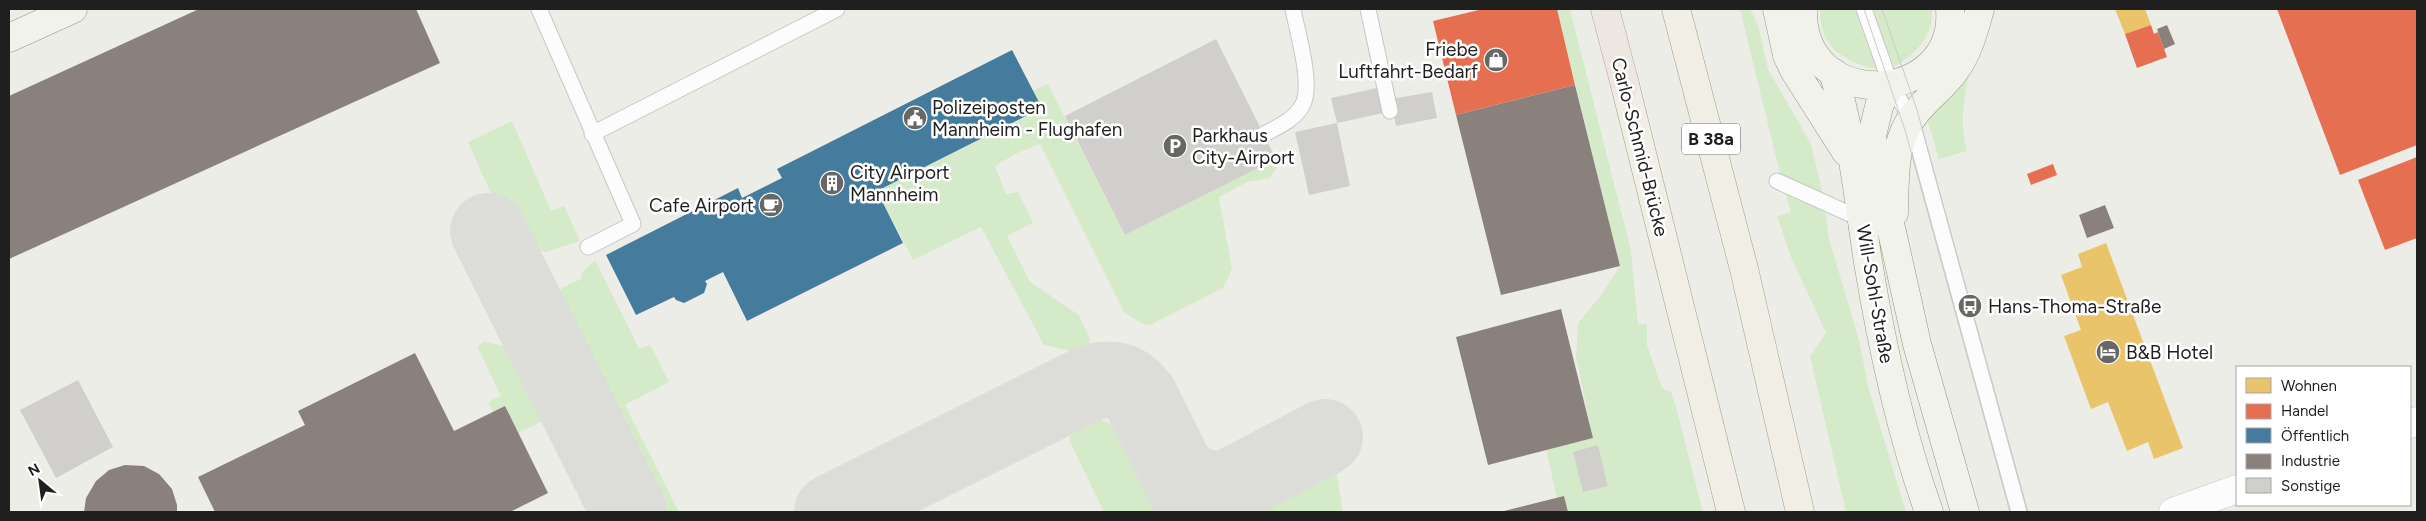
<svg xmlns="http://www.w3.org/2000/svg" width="2426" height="521" viewBox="0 0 2426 521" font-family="Figtree,sans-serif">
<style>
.grass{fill:#d5eac8;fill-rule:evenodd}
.homes{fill:#e9c46a}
.shops{fill:#e76f51}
.public{fill:#457b9d}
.industry{fill:#8a817c}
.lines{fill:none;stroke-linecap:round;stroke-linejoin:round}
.taxiway{stroke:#dcdcd9;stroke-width:76}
.building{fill:#d0cfcb}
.service-casing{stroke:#c6c6c4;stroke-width:17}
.minor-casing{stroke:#c6c6c4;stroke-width:29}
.secondary-casing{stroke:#929780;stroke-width:29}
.primary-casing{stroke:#a39e85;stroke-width:29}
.trunk-casing{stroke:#c2a1a4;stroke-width:29}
.service{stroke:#fcfcfc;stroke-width:15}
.minor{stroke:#fcfcfc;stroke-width:28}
.secondary{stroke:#f1f3eb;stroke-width:28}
.primary{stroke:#f0eee5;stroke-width:28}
.trunk{stroke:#ede7e2;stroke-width:28}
.tram{stroke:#cbcbca;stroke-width:1}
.labels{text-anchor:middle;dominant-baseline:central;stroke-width:5;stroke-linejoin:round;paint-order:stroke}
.shield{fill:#fff;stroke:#626262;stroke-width:1}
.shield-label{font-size:18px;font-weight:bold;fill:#1f1f1f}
.poi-label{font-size:19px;fill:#1f1f1f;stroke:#fff;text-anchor:start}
.street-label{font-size:19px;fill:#1f1f1f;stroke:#fff}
</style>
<rect width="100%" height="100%" fill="#edede8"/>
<path class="grass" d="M 1557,9 L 1570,9 L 1631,251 L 1638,325 L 1647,323 L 1647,345 L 1662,388 L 1671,392 L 1675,403 L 1703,512 L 1568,512 L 1564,496 L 1557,498 L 1546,450 L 1593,438 L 1576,357 L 1578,323 L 1602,294 L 1620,266 ZM 1598,446 L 1608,485 L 1584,492 L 1573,452 Z
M 1740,9 L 1750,9 L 1758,25 L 1768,69 L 1811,144 L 1823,195 L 1780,174 Z
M 1820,9 L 1856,9 L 1878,69 C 1844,63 1819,46 1820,9 Z
M 1872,9 L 1932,9 C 1934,36 1916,54 1894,67 Z
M 1971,67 C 1964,96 1959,121 1967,151 L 1939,159 L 1927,118 Z
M 1048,84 L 1125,235 L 1276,159 L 1279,164 L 1270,178 L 1247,182 L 1219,197 L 1232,269 L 1223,288 L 1150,325 L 1141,323 L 1124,312 L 1040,144 L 1017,153 L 995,166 L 1006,194 L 1018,192 L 1033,223 L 1007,236 L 1030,282 L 1079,315 L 1090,340 L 1086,354 L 1044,345 L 981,227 L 913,260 L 877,191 L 1041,109 L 1033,91 Z
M 512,121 L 551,211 L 564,206 L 580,241 L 546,252 L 527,250 L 512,240 L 468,142 Z
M 1785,192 L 1825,211 L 1829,239 L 1859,340 L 1869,390 L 1906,512 L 1846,512 L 1810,356 L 1826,333 L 1791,257 L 1777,216 L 1791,212 Z
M 595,260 L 639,349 L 650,345 L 669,382 L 625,405 L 679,512 L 653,512 L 552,301 L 562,288 L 581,279 L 582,272 Z
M 484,342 L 504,346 L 526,358 L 555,415 L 518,433 L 505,406 L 493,412 L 488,402 L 501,396 L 477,346 Z
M 1084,414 L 1134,432 L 1173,512 L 1104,512 L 1069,440 L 1075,422 Z
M 1335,465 L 1343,512 L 1261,512 L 1262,512 Z"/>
<path class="homes" d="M 2115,9 L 2145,9 L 2151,25 L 2125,34 Z
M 2106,243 L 2183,448 L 2154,459 L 2148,442 L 2127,451 L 2108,402 L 2091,409 L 2064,336 L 2081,330 L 2061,275 L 2082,267 L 2078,254 Z"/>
<path class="shops" d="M 1483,9 L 1557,9 L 1575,85 L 1456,115 L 1433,21 Z
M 2277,9 L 2417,9 L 2417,145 L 2340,175 Z
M 2151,25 L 2154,34 L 2158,32 L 2167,57 L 2137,68 L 2125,34 Z
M 2417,157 L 2417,238 L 2385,250 L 2358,180 Z
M 2053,164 L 2057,175 L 2031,185 L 2027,174 Z"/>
<path class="public" d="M 1012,50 L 1042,108 L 877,191 L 903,243 L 747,321 L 723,272 L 705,281 L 707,284 L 704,293 L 684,303 L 676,300 L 674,297 L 636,315 L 606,255 L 738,188 L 742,198 L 782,178 L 777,169 Z"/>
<path class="industry" d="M 199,9 L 416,9 L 440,63 L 9,259 L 9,96 Z
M 2167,25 L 2175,44 L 2164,49 L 2157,29 Z
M 1575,85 L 1620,266 L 1501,295 L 1456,115 Z
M 2105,205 L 2114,228 L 2087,238 L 2079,215 Z
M 1561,309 L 1593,438 L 1488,465 L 1456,337 Z
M 415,353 L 454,431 L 505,406 L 548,493 L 510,512 L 215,512 L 198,477 L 305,425 L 298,411 Z
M 125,465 L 144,466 L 159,474 L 172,489 L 177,505 L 177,512 L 84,512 L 86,498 L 96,481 L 109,470 Z
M 1564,496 L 1568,512 L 1500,512 Z"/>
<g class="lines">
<path class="taxiway" d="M 488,231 L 629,512
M 1175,469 C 1190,484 1206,491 1228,488 L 1325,437
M 832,512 L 1088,384 C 1111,375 1127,379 1141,399 L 1197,512"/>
</g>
<path class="building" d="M 1216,39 L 1276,159 L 1125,235 L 1065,116 Z
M 1382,87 L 1388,112 L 1337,123 L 1331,98 Z
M 1432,92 L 1437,118 L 1396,126 L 1391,99 Z
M 1337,123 L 1350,186 L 1309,195 L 1295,132 Z
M 78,380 L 113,447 L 56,478 L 20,410 Z
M 1598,445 L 1608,486 L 1583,492 L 1573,452 Z"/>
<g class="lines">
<g class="service-casing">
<path id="service" d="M 539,9 L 633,224 L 588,247
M 1368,9 L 1390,111
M 1864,9 L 1891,85 L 1911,119 L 2019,512
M 592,134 L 837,9
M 1264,134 C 1278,127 1296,119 1303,104 C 1313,84 1297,31 1293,9
M 1777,181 L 1861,219"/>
</g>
<g class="minor-casing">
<path id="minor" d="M 2410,424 L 2417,421
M 2173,512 L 2237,489"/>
</g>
<g class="secondary-casing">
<path id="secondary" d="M 1777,9 L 1787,55 L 1794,70 L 1846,152
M 1803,9 C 1800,115 1958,106 1950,9
M 9,38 L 73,9
M 1833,72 C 1852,134 1858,198 1868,262 C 1882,347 1900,431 1929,512
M 1891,85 L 1880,103 L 1872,135 L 1877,180 L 1892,232 L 1917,344 L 1965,512
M 1894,213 C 1895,187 1893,155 1905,130 C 1916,105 1941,91 1956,69 C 1969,51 1974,30 1980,9"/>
</g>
<g class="primary-casing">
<path id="primary" d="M 1676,9 L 1744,269 L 1800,512
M 1625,85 L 1731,512"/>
</g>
<g class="trunk-casing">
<path id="trunk" d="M 1605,9 L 1625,85"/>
</g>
<use href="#service" class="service"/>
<use href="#minor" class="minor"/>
<use href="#secondary" class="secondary"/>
<use href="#primary" class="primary"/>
<use href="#trunk" class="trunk"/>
<path class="tram" d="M 1864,9 L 1905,130 L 2010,512
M 1882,9 L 1917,110 L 2028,512"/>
</g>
<defs>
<g id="shop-disc" transform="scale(1.25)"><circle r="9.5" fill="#676765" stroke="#fff"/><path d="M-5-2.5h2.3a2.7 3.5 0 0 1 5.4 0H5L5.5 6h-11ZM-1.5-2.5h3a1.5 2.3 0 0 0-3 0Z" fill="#fff"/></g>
<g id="civic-disc" transform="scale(1.25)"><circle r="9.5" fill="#676765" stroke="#fff"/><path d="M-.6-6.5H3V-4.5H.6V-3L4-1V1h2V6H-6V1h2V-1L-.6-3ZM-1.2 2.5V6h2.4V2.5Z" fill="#fff"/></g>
<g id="parking-disc" transform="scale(1.25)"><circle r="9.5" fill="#676765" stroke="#fff"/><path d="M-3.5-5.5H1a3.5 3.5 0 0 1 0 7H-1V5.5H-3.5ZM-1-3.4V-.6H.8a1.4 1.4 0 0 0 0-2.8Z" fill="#fff"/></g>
<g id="building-disc" transform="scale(1.25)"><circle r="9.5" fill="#676765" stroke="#fff"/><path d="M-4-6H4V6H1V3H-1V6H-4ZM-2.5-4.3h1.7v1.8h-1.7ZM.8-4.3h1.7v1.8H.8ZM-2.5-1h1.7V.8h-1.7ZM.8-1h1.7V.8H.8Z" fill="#fff"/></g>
<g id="cafe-disc" transform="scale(1.25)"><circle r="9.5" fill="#676765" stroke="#fff"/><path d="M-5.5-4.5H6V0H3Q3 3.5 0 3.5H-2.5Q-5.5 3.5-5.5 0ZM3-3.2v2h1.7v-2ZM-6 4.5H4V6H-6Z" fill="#fff"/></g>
<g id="bus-disc" transform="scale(1.25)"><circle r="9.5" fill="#676765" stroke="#fff"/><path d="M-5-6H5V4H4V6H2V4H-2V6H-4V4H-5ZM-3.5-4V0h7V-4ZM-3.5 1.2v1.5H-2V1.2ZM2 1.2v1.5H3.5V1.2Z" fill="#fff"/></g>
<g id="hotel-disc" transform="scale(1.25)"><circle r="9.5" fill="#676765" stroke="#fff"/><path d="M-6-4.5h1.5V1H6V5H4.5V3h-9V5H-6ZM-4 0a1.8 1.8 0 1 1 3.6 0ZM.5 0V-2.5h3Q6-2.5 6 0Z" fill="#fff"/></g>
</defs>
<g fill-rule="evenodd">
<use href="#shop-disc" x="1496" y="60"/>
<use href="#civic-disc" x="915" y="118"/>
<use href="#parking-disc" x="1175" y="146"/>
<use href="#building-disc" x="832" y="183"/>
<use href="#cafe-disc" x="771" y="205"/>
<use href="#bus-disc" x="1970" y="306"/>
<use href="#hotel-disc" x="2108" y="352"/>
</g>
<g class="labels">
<rect class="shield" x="1682" y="123.5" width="58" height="31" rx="4"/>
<g class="shield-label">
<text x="1711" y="139">B 38a</text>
</g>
<g class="poi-label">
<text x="1478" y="49" text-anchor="end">Friebe<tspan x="1478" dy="22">Luftfahrt-Bedarf</tspan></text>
<text x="932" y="107">Polizeiposten<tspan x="932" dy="22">Mannheim - Flughafen</tspan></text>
<text x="1192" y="135">Parkhaus<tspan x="1192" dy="22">City-Airport</tspan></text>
<text x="850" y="172">City Airport<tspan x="850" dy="22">Mannheim</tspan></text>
<text x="754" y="205" text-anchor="end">Cafe Airport</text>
<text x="1988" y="306">Hans-Thoma-Straße</text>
<text x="2126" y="352">B&amp;B Hotel</text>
</g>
<g class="street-label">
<text transform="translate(1640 147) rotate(76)">Carlo-Schmid-Brücke</text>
<text transform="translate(1875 294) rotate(80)">Will-Sohl-Straße</text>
</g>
</g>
<rect width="2426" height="521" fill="none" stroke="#1f1f1f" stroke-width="20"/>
<rect x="2236" y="366" width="175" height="140" fill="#ffffff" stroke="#a5a5a5"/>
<rect x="2246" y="378" width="25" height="15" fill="#e9c46a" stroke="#a5a5a5"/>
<text x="2281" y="391" font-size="15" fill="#1f1f1f">Wohnen</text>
<rect x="2246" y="404" width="25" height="15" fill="#e76f51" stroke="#a5a5a5"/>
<text x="2281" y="416" font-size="15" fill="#1f1f1f">Handel</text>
<rect x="2246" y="428" width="25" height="15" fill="#457b9d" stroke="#a5a5a5"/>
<text x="2281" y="441" font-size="15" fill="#1f1f1f">Öffentlich</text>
<rect x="2246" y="454" width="25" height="15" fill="#8a817c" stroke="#a5a5a5"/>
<text x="2281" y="466" font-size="15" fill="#1f1f1f">Industrie</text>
<rect x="2246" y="478" width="25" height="15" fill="#d0cfcb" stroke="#a5a5a5"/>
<text x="2281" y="491" font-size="15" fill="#1f1f1f">Sonstige</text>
<g transform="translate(40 481) rotate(331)" stroke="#ffffff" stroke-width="4" paint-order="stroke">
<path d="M0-4L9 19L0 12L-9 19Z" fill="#1f1f1f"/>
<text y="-8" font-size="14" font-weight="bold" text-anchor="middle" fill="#1f1f1f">N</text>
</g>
</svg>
